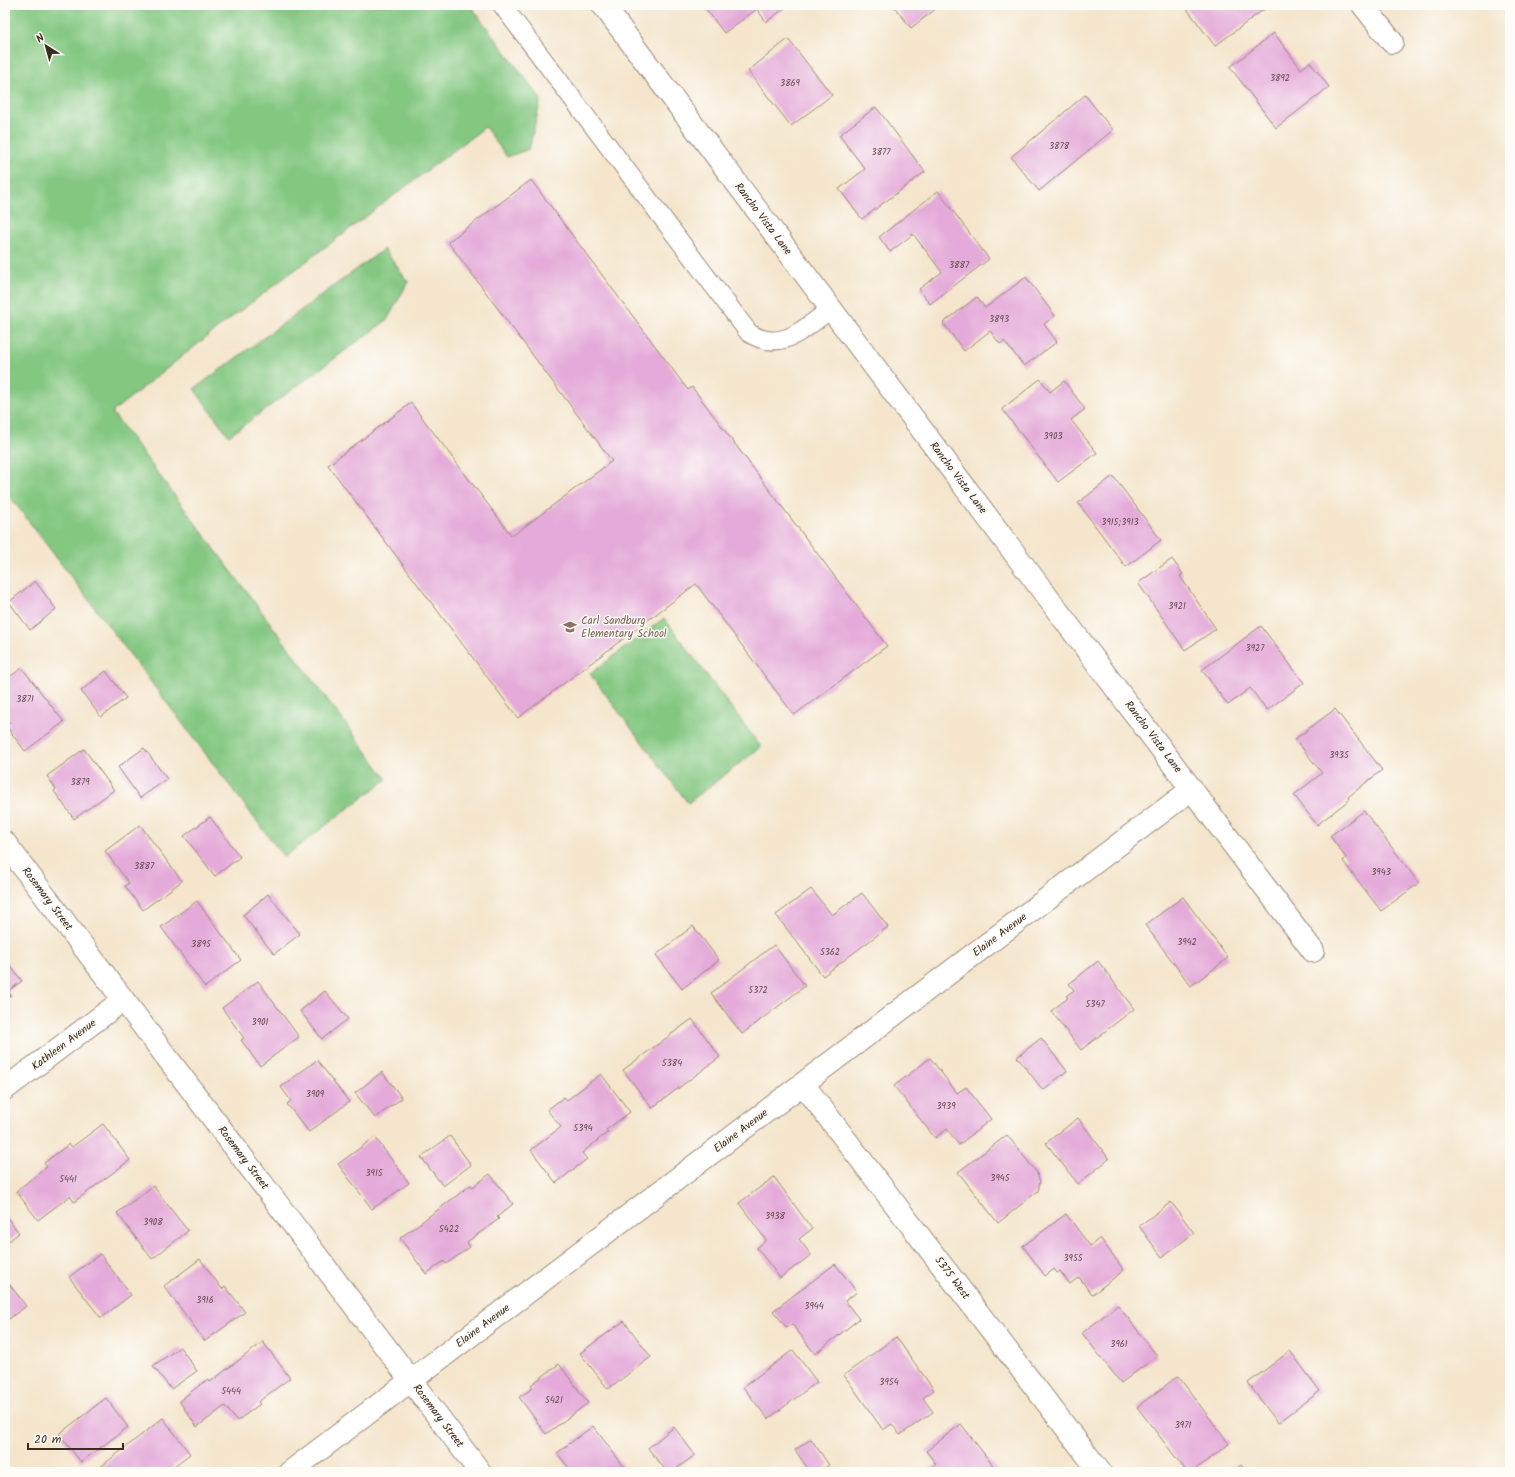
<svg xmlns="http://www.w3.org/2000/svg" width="1515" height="1477" viewBox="0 0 1515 1477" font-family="Kalam,sans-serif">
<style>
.green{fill:#83c781;stroke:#5f7850}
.building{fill:#e4aad9}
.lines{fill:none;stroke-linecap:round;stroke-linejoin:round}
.service-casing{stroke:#988875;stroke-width:20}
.minor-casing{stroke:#988875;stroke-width:24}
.service{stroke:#fff;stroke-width:18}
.minor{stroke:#fff;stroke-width:22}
.labels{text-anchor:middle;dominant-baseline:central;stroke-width:3;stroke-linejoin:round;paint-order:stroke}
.number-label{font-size:9px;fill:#654a4d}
.street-label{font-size:11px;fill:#3b2a1e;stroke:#fdfcf7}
.education-label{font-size:11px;fill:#785e54;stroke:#fdfcf7;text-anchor:start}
</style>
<rect width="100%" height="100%" fill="#fdfcf7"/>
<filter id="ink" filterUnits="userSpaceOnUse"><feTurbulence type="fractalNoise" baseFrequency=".025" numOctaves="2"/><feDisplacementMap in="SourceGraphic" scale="8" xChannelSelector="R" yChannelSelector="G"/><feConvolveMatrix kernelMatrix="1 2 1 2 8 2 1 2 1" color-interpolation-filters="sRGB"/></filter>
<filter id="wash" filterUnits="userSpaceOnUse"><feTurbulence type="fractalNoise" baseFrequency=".012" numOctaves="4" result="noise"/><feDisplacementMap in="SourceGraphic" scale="16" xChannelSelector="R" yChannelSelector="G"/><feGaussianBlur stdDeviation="0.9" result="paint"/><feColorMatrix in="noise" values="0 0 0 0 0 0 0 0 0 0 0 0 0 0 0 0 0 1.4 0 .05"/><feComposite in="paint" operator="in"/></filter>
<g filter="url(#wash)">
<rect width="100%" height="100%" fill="#f4e5cc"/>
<path class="green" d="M 5,5 L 470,5 L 541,99 L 529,149 L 507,157 L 485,127 L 223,324 L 112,412 L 387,779 L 284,857 L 5,490 Z
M 384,249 L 408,282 L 387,320 L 229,436 L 194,389 Z
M 664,618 L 761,747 L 688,803 L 590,674 Z"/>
<g id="blocks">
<path class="building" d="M 703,5 L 789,5 L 766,22 L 757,9 L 724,33 Z
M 893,5 L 941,5 L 911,28 Z
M 1184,5 L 1265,5 L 1267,7 L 1215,46 Z
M 1274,33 L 1301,69 L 1310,62 L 1329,87 L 1276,128 L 1230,67 Z
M 788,39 L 832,95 L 791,126 L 748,71 Z
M 1085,95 L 1113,130 L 1039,191 L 1011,157 Z
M 876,107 L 925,172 L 862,219 L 839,189 L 865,169 L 839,135 Z
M 531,180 L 688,390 L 692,387 L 887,646 L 794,715 L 696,584 L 518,718 L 328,465 L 411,403 L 512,536 L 612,461 L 448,242 Z
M 938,191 L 989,259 L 930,304 L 919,289 L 942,272 L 913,234 L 890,252 L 879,237 Z
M 1026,277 L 1055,316 L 1044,324 L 1057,342 L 1024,366 L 1004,341 L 1000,344 L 990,331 L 964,351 L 943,323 L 977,297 L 985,308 Z
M 1040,379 L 1050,392 L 1064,381 L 1085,409 L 1071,420 L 1097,453 L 1058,482 L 1002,409 Z
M 1113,476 L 1161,540 L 1126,567 L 1078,503 Z
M 1172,559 L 1183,574 L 1180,576 L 1216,629 L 1185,650 L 1138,583 Z
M 35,581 L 56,609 L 30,630 L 9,602 Z
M 1261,626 L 1304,683 L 1267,710 L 1250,688 L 1228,705 L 1202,670 Z
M 22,668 L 64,722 L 25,751 L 6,726 L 10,723 L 5,717 L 5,680 Z
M 106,671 L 126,698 L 101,717 L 81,691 Z
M 1335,709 L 1382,770 L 1348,797 L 1349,800 L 1317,825 L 1294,795 L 1322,773 L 1295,739 Z
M 144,748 L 167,779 L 140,798 L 118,767 Z
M 84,749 L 114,790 L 74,819 L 54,791 L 56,789 L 47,776 Z
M 1364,811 L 1419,883 L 1381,911 L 1343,861 L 1346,858 L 1330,836 Z
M 210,817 L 240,857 L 215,876 L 184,836 Z
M 140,825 L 182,881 L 143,910 L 125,886 L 129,883 L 105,851 Z
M 811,889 L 832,915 L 862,893 L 888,927 L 823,976 L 776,915 Z
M 268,894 L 300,934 L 274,954 L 243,915 Z
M 1183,897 L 1228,958 L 1191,986 L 1145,925 Z
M 197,901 L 241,960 L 205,987 L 161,927 Z
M 693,926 L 719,960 L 682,989 L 656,955 Z
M 774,945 L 805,986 L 742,1034 L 711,993 Z
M 5,959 L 22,981 L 8,991 L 11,995 L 5,1000 Z
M 1098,961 L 1134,1009 L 1081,1050 L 1051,1011 L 1068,998 L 1066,996 L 1074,990 L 1069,984 Z
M 258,981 L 299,1037 L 260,1066 L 241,1040 L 244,1038 L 222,1008 Z
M 325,991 L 348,1019 L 322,1039 L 300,1011 Z
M 692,1019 L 720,1057 L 652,1108 L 623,1070 Z
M 1041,1038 L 1067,1071 L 1043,1090 L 1017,1057 Z
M 930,1058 L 957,1093 L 966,1087 L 991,1119 L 959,1145 L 947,1129 L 935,1138 L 894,1086 Z
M 317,1060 L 349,1102 L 309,1132 L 287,1104 L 291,1101 L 281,1087 Z
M 382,1072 L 402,1098 L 375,1118 L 355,1093 Z
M 601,1074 L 630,1112 L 606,1130 L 608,1132 L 582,1153 L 587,1159 L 556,1183 L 531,1150 L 561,1127 L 547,1110 L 564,1097 L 567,1100 Z
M 1078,1118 L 1109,1159 L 1078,1184 L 1046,1143 Z
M 103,1124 L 130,1160 L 74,1202 L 70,1196 L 38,1220 L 16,1191 L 47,1167 L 44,1163 L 69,1144 L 72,1147 Z
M 1007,1135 L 1037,1173 L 1040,1182 L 1038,1191 L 998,1223 L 958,1172 Z
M 450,1136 L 471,1165 L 443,1186 L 421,1157 Z
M 375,1137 L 409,1183 L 372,1209 L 338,1164 Z
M 490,1174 L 513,1204 L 497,1217 L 499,1219 L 467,1242 L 470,1247 L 446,1264 L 444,1261 L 426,1274 L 400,1238 L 471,1185 L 473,1187 Z
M 774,1177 L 812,1229 L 799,1239 L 811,1255 L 780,1278 L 757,1248 L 766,1240 L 739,1203 Z
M 153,1186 L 188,1231 L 152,1259 L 117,1213 Z
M 1171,1202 L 1194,1233 L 1162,1257 L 1139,1226 Z
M 1066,1214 L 1090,1246 L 1100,1238 L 1124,1270 L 1092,1295 L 1079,1277 L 1070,1284 L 1060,1271 L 1057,1273 L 1054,1269 L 1045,1276 L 1023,1246 Z
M 5,1215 L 19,1233 L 5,1244 Z
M 100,1254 L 131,1295 L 101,1318 L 69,1277 Z
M 200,1259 L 222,1289 L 225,1286 L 245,1312 L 205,1341 L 164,1286 Z
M 835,1264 L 857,1292 L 845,1301 L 859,1319 L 815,1354 L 792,1324 L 787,1328 L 773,1311 Z
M 7,1281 L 26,1306 L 5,1322 L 5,1282 Z
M 1118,1305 L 1157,1356 L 1121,1383 L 1082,1333 Z
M 624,1321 L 651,1357 L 608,1389 L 580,1353 Z
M 896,1337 L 934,1390 L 923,1398 L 933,1412 L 900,1435 L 892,1424 L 883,1430 L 844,1375 Z
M 263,1342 L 290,1378 L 258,1402 L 260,1404 L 237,1421 L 225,1406 L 197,1427 L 179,1401 L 208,1379 L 210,1382 Z
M 180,1347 L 197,1371 L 171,1389 L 153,1366 Z
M 793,1350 L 817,1382 L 768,1419 L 743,1387 Z
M 1290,1351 L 1320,1391 L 1278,1423 L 1248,1383 Z
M 559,1364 L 588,1403 L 546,1434 L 519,1397 L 533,1388 L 531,1385 Z
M 1178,1376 L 1229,1444 L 1192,1472 L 1187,1472 L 1137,1407 Z
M 106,1398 L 128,1427 L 81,1462 L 59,1434 Z
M 163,1418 L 190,1454 L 166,1472 L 94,1472 Z
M 961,1424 L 998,1472 L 925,1472 L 936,1464 L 926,1451 Z
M 593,1426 L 628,1472 L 572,1472 L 557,1453 Z
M 674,1427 L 695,1455 L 672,1472 L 667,1472 L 648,1448 Z
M 811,1439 L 829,1465 L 819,1472 L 810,1472 L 795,1450 Z
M 1241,1465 L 1246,1472 L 1232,1472 Z"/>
</g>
</g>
<g filter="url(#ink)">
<use href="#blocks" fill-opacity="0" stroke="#988875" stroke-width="1"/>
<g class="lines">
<g class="service-casing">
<path id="service" d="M 502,5 L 749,333 C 782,354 805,327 831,309"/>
</g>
<g class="minor-casing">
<path id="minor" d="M 603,5 L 1313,951
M 1363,5 L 1392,42
M 5,843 L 480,1472
M 803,1084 L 1100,1472
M 5,1089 L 123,1000
M 290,1472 L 1192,789"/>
</g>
<use href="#service" class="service"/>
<use href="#minor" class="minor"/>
</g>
</g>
<defs>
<g id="school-bare" transform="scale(1.08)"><path d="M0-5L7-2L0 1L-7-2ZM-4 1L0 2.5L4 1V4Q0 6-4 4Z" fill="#8d6e63" stroke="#fdfcf7" stroke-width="2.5" paint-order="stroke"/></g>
</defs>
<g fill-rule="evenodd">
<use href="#school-bare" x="570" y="627"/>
</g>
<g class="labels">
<g class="number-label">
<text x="1280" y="78">3892</text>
<text x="790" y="83">3869</text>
<text x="1059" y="146">3878</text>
<text x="881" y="152">3877</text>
<text x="959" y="265">3887</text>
<text x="999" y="319">3893</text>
<text x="1053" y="436">3903</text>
<text x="1120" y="522">3915;3913</text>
<text x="1177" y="606">3921</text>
<text x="1255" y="648">3927</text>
<text x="25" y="699">3871</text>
<text x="1339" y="755">3935</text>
<text x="80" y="782">3879</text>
<text x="144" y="866">3887</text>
<text x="1381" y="872">3943</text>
<text x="1187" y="942">3942</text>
<text x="201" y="944">3895</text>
<text x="830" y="952">5362</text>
<text x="758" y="990">5372</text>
<text x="1095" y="1004">5347</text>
<text x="260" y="1022">3901</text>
<text x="672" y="1063">5384</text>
<text x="315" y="1094">3909</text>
<text x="946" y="1106">3939</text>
<text x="583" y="1128">5394</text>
<text x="374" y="1173">3915</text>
<text x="1000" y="1178">3945</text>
<text x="68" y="1179">5441</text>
<text x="775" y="1216">3938</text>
<text x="153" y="1222">3908</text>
<text x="449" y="1229">5422</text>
<text x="1073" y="1258">3955</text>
<text x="205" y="1300">3916</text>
<text x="814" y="1306">3944</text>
<text x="1119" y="1344">3961</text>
<text x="889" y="1382">3954</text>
<text x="231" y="1391">5444</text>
<text x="554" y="1400">5421</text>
<text x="1183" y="1425">3971</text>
</g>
<g class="street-label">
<text transform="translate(763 219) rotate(53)">Rancho Vista Lane</text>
<text transform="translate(958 478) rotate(53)">Rancho Vista Lane</text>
<text transform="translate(1153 737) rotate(53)">Rancho Vista Lane</text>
<text transform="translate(47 899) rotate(53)">Rosemary Street</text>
<text transform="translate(1000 935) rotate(-37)">Elaine Avenue</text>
<text transform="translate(64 1045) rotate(-37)">Kathleen Avenue</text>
<text transform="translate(741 1131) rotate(-37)">Elaine Avenue</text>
<text transform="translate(243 1158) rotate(53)">Rosemary Street</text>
<text transform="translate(952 1278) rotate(53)">5375 West</text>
<text transform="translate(483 1326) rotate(-37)">Elaine Avenue</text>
<text transform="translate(438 1416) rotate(53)">Rosemary Street</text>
</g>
<g class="education-label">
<text x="581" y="621">Carl Sandburg<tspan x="581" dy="13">Elementary School</tspan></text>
</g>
</g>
<rect width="1515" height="1477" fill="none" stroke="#fdfcf7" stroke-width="20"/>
<g transform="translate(46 46) rotate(323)" stroke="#fdfcf7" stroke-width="3" paint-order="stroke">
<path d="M0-3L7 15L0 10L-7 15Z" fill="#3b2a1e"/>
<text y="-6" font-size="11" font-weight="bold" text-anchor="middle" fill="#3b2a1e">N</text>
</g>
<path d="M28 1443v6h95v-6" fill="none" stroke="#3b2a1e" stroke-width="2"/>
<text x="34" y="1443" font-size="12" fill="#3b2a1e" stroke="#fdfcf7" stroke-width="3" paint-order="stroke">20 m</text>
</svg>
